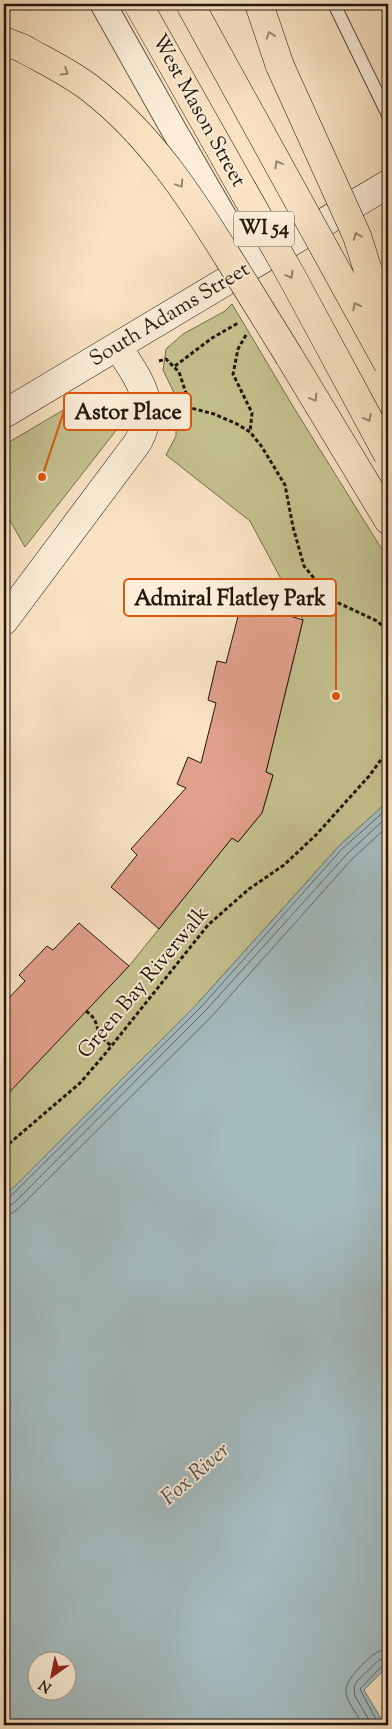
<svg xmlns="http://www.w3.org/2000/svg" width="392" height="1729" viewBox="0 0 392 1729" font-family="'Sorts Mill Goudy',serif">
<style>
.green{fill:#c4c18f;stroke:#726c4e}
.water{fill:#a4bbbf;stroke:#707977;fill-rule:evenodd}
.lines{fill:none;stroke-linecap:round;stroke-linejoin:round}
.shore{stroke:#626866;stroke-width:1}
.building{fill:#e1a08c;stroke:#21160c}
.lane-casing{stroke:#57493a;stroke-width:14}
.street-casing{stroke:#57493a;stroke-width:27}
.secondary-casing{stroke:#21160c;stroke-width:29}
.primary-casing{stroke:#21160c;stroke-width:29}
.path{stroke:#21160c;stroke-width:3;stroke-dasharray:4 2.5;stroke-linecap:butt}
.lane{stroke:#fbedd8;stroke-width:12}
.street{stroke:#fbedd8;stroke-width:25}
.secondary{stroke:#fbedd8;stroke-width:28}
.primary{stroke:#f9e3c3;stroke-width:28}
.primary-bridge-casing{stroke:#21160c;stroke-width:29;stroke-linecap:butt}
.primary-bridge{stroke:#f9e3c3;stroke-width:28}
.oneway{stroke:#988771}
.labels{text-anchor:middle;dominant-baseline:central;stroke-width:4;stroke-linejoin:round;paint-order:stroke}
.shield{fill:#fbedd8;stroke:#625649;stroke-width:1}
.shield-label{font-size:20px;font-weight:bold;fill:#21160c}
.street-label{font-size:21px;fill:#21160c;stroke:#fbedd8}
.water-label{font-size:22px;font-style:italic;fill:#4f504b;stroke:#fbedd8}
.leader{fill:none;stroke:#de560c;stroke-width:2}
.callout-dot{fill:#de560c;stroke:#fbedd8;stroke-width:2}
.callout{fill:#fbedd8;stroke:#de560c;stroke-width:2}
.callout-label{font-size:22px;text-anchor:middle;font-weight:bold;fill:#21160c}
</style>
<rect width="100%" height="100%" fill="#f9e3c3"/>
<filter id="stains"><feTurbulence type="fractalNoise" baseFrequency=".004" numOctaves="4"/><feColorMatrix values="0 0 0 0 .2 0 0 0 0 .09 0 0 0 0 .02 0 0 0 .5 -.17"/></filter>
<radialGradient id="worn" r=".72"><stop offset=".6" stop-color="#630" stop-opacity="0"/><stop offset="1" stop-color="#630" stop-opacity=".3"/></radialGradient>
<path class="green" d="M 232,304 L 294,408 L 388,559 L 388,801 L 339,846 L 198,1003 L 4,1197 L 4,1097 L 129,966 L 232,838 L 238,842 L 262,813 L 273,775 L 266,772 L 303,620 L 250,521 L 166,455 L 176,436 L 176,397 L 163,370 L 166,349 L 183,334 L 225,311 Z
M 97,393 C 116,398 124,408 118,428 L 25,547 L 4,510 L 4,445 L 87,396 Z"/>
<path class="water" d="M 388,801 L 388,1666 L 364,1690 L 385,1725 L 4,1725 L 4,1197 L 198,1003 L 339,846 ZM 38,1662 L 68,1662 L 68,1692 L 38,1692 Z"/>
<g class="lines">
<path class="shore" d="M 4,1200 L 9,1198 L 202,1006 L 342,849 L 388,808
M 4,1206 L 9,1206 L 14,1203 L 206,1010 L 347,854 L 388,816
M 4,1214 L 12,1213 L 19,1208 L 212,1016 L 352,859 L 388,826
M 363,1725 C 344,1693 336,1691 365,1662 C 372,1655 378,1650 388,1649
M 372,1725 L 355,1696 L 354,1687 L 357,1681 L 379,1660 L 388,1657
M 379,1725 L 360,1689 L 383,1665 L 388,1663"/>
</g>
<path class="building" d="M 242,601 L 303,620 L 266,772 L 273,775 L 262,813 L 238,842 L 232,838 L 159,929 L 111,887 L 137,855 L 131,849 L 186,788 L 177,784 L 188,757 L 201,763 L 216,703 L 208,700 L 217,661 L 226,663 Z
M 79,923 L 129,966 L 4,1098 L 4,1003 L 25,981 L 19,975 L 47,946 L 53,950 Z"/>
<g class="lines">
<g class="lane-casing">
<path id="lane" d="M 334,4 L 388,115"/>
</g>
<g class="street-casing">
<path id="street" d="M 103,4 L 175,132 L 252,265"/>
</g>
<g class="secondary-casing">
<path id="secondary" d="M 4,414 L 388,184
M 4,621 L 138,442 C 159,403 139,380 118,347"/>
</g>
<g class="primary-casing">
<path id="primary" d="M 259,4 L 280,66
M 4,41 L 22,48
M 289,356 L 388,520"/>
</g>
<path class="path" d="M 246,335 L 238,349 L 233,374 L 252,413 L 250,432
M 159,361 L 166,359 L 179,372 L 191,408 L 214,414 L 237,424 L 250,432 L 262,447 L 285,485 L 293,527 L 304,566 L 332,600 L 377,621 L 388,631
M 175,366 L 212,338 L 238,323
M 86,1011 C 100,1021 94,1027 102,1038 C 105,1041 109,1044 112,1046
M 4,1148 L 80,1083 L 105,1054 L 208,925 L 249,889 L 284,865 L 316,835 L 370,775 L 388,750"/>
<use href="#lane" class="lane"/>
<use href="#street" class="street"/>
<use href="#secondary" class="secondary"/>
<use href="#primary" class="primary"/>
<g class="primary-bridge-casing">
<path id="primary-bridge" d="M 138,4 L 292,277 L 388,455
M 190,4 L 388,364
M 22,48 C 45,61 69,72 91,89 C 150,135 190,196 229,259 C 249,291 269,324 289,356
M 280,66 L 357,236 L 388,333"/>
</g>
<use href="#primary-bridge" class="primary-bridge"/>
</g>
<defs><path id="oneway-chevron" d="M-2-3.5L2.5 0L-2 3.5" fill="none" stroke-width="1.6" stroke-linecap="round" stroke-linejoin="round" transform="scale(1.25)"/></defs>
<g class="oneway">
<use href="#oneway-chevron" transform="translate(270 35) rotate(-109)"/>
<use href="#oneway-chevron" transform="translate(65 72) rotate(32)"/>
<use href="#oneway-chevron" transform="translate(278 164) rotate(-119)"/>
<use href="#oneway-chevron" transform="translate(180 184) rotate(56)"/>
<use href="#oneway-chevron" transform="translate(357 236) rotate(-111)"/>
<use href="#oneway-chevron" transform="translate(290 275) rotate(61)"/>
<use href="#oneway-chevron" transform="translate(356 306) rotate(-119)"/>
<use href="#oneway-chevron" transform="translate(314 398) rotate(59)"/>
<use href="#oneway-chevron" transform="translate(368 418) rotate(62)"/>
</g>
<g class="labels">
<rect class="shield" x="234" y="211.5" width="60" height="35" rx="4"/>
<g class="shield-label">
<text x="264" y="229">WI 54</text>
</g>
<g class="street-label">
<text transform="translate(198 111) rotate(61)">West Mason Street</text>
<text transform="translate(170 315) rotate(-31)">South Adams Street</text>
<text transform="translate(144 983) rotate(-50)">Green Bay Riverwalk</text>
</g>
<g class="water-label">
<text transform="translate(196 1475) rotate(-41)">Fox River</text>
</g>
</g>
<path class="leader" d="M42 477L64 411M336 696L336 598"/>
<g class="callout-dot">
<circle cx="42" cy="477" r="5"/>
<circle cx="336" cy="696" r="5"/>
</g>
<g class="callout">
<rect x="64" y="393" width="127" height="37" rx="5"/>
<rect x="124" y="579" width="212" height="37" rx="5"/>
</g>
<g class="callout-label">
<text x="128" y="419">Astor Place</text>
<text x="230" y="605">Admiral Flatley Park</text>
</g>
<rect width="392" height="1729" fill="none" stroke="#f9e3c3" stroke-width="20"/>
<rect x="5" y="5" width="382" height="1719" fill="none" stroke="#21160c" stroke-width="2.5"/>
<rect x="10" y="10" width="372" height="1709" fill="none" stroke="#21160c"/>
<g transform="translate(52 1676) rotate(213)"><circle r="24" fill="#fbedd8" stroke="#a49786"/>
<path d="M0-4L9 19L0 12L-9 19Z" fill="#8f2418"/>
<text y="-8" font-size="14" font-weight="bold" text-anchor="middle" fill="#21160c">N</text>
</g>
<rect width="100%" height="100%" filter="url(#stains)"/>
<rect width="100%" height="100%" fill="url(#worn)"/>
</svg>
